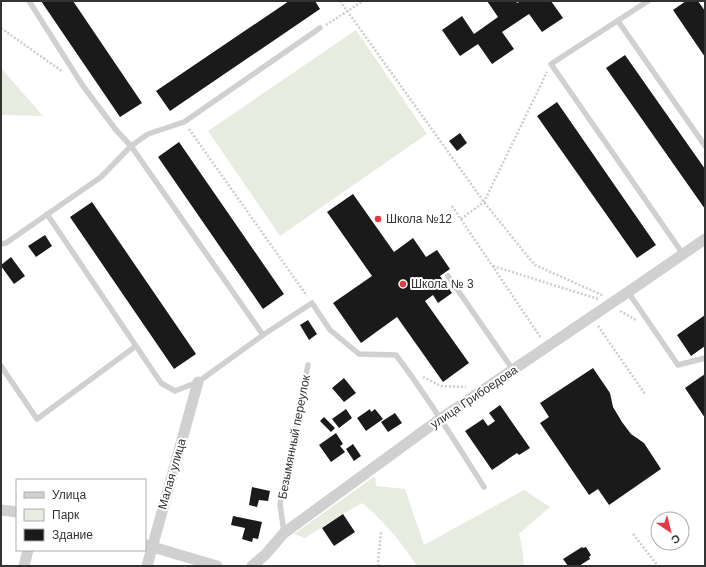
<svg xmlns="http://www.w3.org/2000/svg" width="706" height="567" viewBox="0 0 706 567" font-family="Arial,sans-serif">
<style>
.green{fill:#e6ecdf}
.building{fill:#1a1a1a}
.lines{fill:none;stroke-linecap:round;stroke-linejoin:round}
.path{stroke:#cdcdcd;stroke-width:2.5;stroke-dasharray:2 2;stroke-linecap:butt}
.service{stroke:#d0d0d0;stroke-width:5.5}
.minor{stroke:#d0d0d0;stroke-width:11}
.poi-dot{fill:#e63946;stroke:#fff;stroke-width:1.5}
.labels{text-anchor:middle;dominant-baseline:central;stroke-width:4;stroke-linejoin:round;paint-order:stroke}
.poi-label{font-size:12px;fill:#333;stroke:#fff;text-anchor:start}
.street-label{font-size:12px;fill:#333;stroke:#fff}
</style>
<rect width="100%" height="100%" fill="#fff"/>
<path class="green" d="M 356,30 L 427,134 L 280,236 L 208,131 Z
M 1,68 L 43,116 L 1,115 Z
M 375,476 L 376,486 L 405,489 L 424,545 L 524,490 L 550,507 L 519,534 L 522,547 L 524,566 L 417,566 C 402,543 383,520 362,503 L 343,514 L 305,538 L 294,534 Z"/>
<path class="building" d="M 41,1 L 73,1 L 142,103 L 120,117 Z
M 289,1 L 315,1 L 320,9 L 170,111 L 156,91 Z
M 487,1 L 516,1 L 517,3 L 521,1 L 551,1 L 563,18 L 542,32 L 529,14 L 502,32 L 514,49 L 492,64 L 478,44 L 460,56 L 442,30 L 462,16 L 474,34 L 498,17 Z
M 686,1 L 698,1 L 705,11 L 705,57 L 673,10 Z
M 625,55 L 705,169 L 705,209 L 606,68 Z
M 557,102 L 656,245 L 637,258 L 537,116 Z
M 460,133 L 467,143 L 457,151 L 449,141 Z
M 179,142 L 284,294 L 263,309 L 158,157 Z
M 353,194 L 394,252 L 413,238 L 426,257 L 437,250 L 450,269 L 440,276 L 452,293 L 438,303 L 433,295 L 425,301 L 469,363 L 443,382 L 397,317 L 361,343 L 333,303 L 372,276 L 327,212 Z
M 92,202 L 196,354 L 174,369 L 70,217 Z
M 45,235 L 52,246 L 36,257 L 28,246 Z
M 11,257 L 25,276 L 14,284 L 1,266 L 1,265 Z
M 705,315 L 705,346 L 691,356 L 677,335 Z
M 308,320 L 317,334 L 309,340 L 300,325 Z
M 593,368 L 610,393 L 613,407 L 622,422 L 631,434 L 644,443 L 661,469 L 609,505 L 598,489 L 589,495 L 540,423 L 549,417 L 540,403 Z
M 705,374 L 705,418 L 685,388 Z
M 344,378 L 356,393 L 344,402 L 332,388 Z
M 500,405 L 530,448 L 519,455 L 517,453 L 492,470 L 465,431 L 483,419 L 488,426 L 495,421 L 489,413 Z
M 346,409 L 352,418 L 339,428 L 332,419 Z
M 370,409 L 371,412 L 375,409 L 383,419 L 366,431 L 357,418 Z
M 395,413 L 402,423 L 388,432 L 381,422 Z
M 324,417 L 335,428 L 331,432 L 320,421 Z
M 336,433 L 343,444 L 340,446 L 345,452 L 331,462 L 319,445 Z
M 353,444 L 361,456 L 354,461 L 346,449 Z
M 252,487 L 270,491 L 268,501 L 259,500 L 257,507 L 249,505 Z
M 343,514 L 355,532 L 334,546 L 322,528 Z
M 233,516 L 262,522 L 258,539 L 253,538 L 252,542 L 242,539 L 245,528 L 231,525 Z
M 582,547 L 583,548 L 586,547 L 591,555 L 589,557 L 590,559 L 579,566 L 568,566 L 563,559 Z"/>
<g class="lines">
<path class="path" d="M 340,1 L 484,202 L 529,258 L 535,265 L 604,296
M 326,25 L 363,1
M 1,28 L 63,72
M 189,129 L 307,296
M 452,206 L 541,338
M 461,219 L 484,202 L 547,72
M 493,266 L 598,299
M 620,311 L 636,320
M 598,326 L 645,394
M 423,377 L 441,386 L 466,387
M 633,534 L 658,566
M 379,566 L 378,563 L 381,532"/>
<path class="service" d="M 29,1 L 83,86 L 116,130 L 131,146 L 263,335
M 648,1 L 551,64 L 683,254
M 618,21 L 705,146
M 47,214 L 161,383 L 175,391 L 198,382 L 263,335 L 312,303 L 330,330 L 359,354 L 396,355 C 428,397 456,443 484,487
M 1,244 L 6,243 L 101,177 L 131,146 L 148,134 L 184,122 L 320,28
M 448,276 L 513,370
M 628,292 L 678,365 L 705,358
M 1,366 L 37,419 L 136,346
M 284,533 L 280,504 L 308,365"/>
<path class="minor" d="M 1,510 L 17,512
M 146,545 L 217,566
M 24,566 L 28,550
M 147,566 L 198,382
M 252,566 L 265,555 L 284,533 L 440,419 L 628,292 L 705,239"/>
</g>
<g class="poi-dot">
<circle cx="378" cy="219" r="4"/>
<circle cx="403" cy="284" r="4"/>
</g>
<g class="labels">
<g class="poi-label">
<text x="386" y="219">Школа №12</text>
<text x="411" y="284">Школа № 3</text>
</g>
<g class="street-label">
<text transform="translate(474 397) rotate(-34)">улица Грибоедова</text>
<text transform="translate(294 437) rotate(-79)">Безымянный переулок</text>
<text transform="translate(172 474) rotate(-74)">Малая улица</text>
</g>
</g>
<rect width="706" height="567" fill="none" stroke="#333333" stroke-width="4"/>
<rect x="16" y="479" width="130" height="72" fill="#ffffff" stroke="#adadad"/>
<rect x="24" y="492" width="20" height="6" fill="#d0d0d0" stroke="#adadad"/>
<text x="52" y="499" font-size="12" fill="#333333">Улица</text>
<rect x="24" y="509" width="20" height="12" fill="#e6ecdf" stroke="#adadad"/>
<text x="52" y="519" font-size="12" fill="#333333">Парк</text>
<rect x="24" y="529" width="20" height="12" fill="#1a1a1a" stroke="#adadad"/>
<text x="52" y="539" font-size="12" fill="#333333">Здание</text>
<g transform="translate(670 531) rotate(145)"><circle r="19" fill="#ffffff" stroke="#adadad"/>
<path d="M0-3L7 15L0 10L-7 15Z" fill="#e63946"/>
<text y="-6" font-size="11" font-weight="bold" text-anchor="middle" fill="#333333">С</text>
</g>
</svg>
